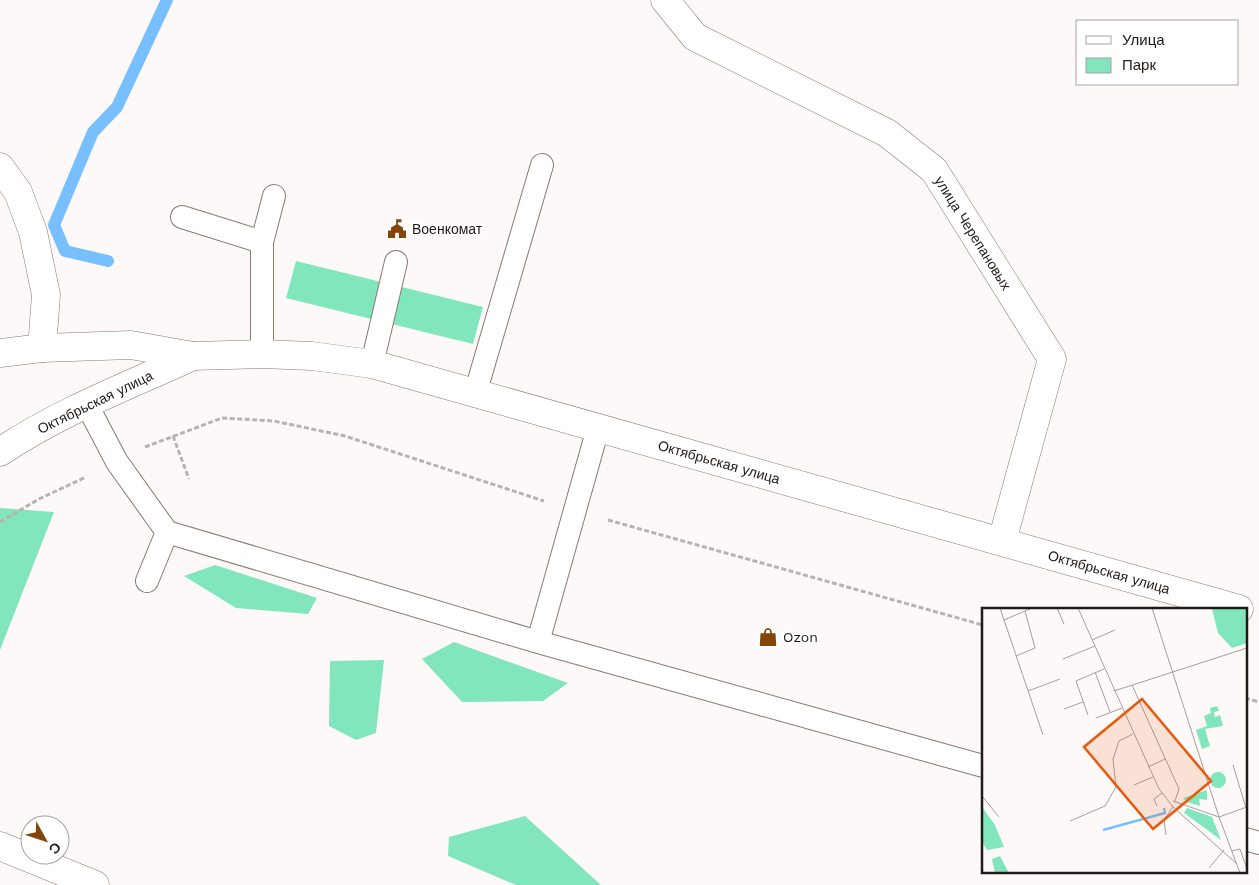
<svg xmlns="http://www.w3.org/2000/svg" width="1259" height="885" viewBox="0 0 1259 885" font-family="'Work Sans',sans-serif">
<style>
.green{fill:#82e6bd}
.lines{fill:none;stroke-linecap:round;stroke-linejoin:round}
.stream{stroke:#77bffe;stroke-width:12}
.service-casing{stroke:#897971;stroke-width:24}
.minor-casing{stroke:#897971;stroke-width:29}
.tertiary-casing{stroke:#897971;stroke-width:29}
.path{stroke:#b8b3b2;stroke-width:3;stroke-dasharray:5 2.5;stroke-linecap:butt}
.service{stroke:#fff;stroke-width:22}
.minor{stroke:#fff;stroke-width:28}
.tertiary{stroke:#fff;stroke-width:28}
.labels{text-anchor:middle;dominant-baseline:central;stroke-width:4;stroke-linejoin:round;paint-order:stroke}
.poi-label{font-size:14px;fill:#201916;stroke:#fff;text-anchor:start}
.street-label{font-size:14px;fill:#201916;stroke:#fff}
.inset-river{fill:none;stroke:#77bffe;stroke-width:2.5}
.inset-road{fill:none;stroke:#a59f9e;stroke-width:1}
.view{fill:#e8590c;fill-opacity:0.15;stroke:#e8590c;stroke-width:2.5}
.inset-edge{fill:none;stroke:#201916;stroke-width:2.5}
</style>
<rect width="100%" height="100%" fill="#fdf9f8"/>
<path class="green" d="M 296,261 L 483,307 L 473,344 L 286,298 Z
M 0,508 L 54,512 L 0,650 Z
M 215,565 L 317,598 L 308,614 L 236,608 L 184,576 Z
M 454,642 L 568,683 L 543,701 L 462,702 L 422,659 Z
M 384,660 L 376,733 L 356,740 L 329,726 L 330,661 Z
M 525,816 L 601,885 L 516,885 L 448,856 L 449,837 Z"/>
<g class="lines">
<path class="stream" d="M 108,261 L 65,251 L 54,225 L 93,132 L 117,107 L 167,0"/>
<g class="service-casing">
<path id="service" d="M 182,217 L 262,242 L 262,354
M 262,242 L 274,196
M 372,364 L 396,262
M 475,394 L 542,165
M 87,405 L 117,462 L 167,532 L 538,642 L 983,766
M 147,581 L 167,532
M 538,642 L 598,428
M 1245,839 L 1259,843"/>
</g>
<g class="minor-casing">
<path id="minor" d="M 665,0 L 695,37 L 887,133 L 934,170 L 1052,359 L 1002,541
M 0,167 L 18,192 L 33,232 L 46,295 L 42,348
M 193,356 L 262,354 L 312,356 L 372,364 L 1239,609
M 0,846 L 95,885"/>
</g>
<g class="tertiary-casing">
<path id="tertiary" d="M 0,353 L 42,348 L 131,345 L 193,356
M 0,452 C 59,412 128,386 193,356"/>
</g>
<path class="path" d="M 173,436 L 189,479
M 145,447 L 222,418 L 274,421 L 345,436 L 544,501
M 608,520 L 983,625
M 0,522 L 39,499 L 86,477
M 1245,698 L 1259,702"/>
<use href="#service" class="service"/>
<use href="#minor" class="minor"/>
<use href="#tertiary" class="tertiary"/>
</g>
<defs>
<g id="civic-bare" transform="scale(1.5)"><path d="M-.6-6.5H3V-4.5H.6V-3L4-1V1h2V6H-6V1h2V-1L-.6-3ZM-1.2 2.5V6h2.4V2.5Z" fill="#844508" stroke="#fff" stroke-width="2.5" paint-order="stroke"/></g>
<g id="shop-bare" transform="scale(1.5)"><path d="M-5-2.5h2.3a2.7 3.5 0 0 1 5.4 0H5L5.5 6h-11ZM-1.5-2.5h3a1.5 2.3 0 0 0-3 0Z" fill="#844508" stroke="#fff" stroke-width="2.5" paint-order="stroke"/></g>
</defs>
<g fill-rule="evenodd">
<use href="#civic-bare" x="397" y="229"/>
<use href="#shop-bare" x="768" y="637"/>
</g>
<g class="labels">
<g class="poi-label">
<text x="412" y="229">Военкомат</text>
<text x="783" y="637">Ozon</text>
</g>
<g class="street-label">
<text transform="translate(973 233) rotate(58)">улица Черепановых</text>
<text transform="translate(95 402) rotate(-26)">Октябрьская улица</text>
<text transform="translate(719 462) rotate(16)">Октябрьская улица</text>
<text transform="translate(1109 572) rotate(16)">Октябрьская улица</text>
</g>
</g>
<g transform="translate(982 608)">
<rect width="265" height="265" fill="#fdf9f8"/>
<path d="M 265,0 L 265,35 L 250,40 L 236,25 L 230,1 ZM 235,98 L 237,103 L 232,104 L 233,109 L 238,107 L 241,118 L 223,121 L 228,138 L 220,141 L 214,122 L 225,118 L 222,108 L 229,105 L 228,100 ZM228 172a8 8 0 1 1 16 0a8 8 0 1 1-16 0ZM 225,182 L 225,192 L 217,191 L 218,198 L 205,194 L 201,190 ZM 0,199 L 13,217 L 22,239 L 5,242 L 0,234 ZM 205,200 L 230,209 L 239,232 L 202,205 ZM 18,248 L 27,265 L 13,265 L 10,251 Z" fill="#82e6bd"/>
<path class="inset-river" d="M 121,222 L 183,205 L 182,200"/>
<path class="inset-road" d="M 18,0 L 61,127M 75,0 L 82,16M 96,0 L 177,181 L 191,199 L 255,256M 170,0 L 237,209 L 258,265M 22,12 L 50,0M 110,32 L 133,22M 34,48 L 53,40 L 43,3M 81,51 L 113,38M 113,64 L 128,104M 150,77 L 197,181 L 193,193M 46,83 L 78,71M 132,83 L 265,40M 82,101 L 101,94M 106,107 L 94,73 L 122,61M 114,110 L 140,100M 251,157 L 264,200M 166,159 L 183,151M 152,177 L 171,169M 0,188 L 17,209M 191,193 L 237,209M 175,198 L 172,191 L 180,185M 237,209 L 265,199M 88,213 L 123,198 L 134,179 L 131,151 L 137,133 L 151,126M 184,227 L 182,212 L 191,199M 250,243 L 258,241 L 265,261M 227,260 L 242,242"/>
<path class="view" d="M 160,91 L 229,173 L 171,221 L 102,139 Z"/>
<rect width="265" height="265" class="inset-edge"/>
</g>
<rect x="1076" y="20" width="162" height="65" fill="#ffffff" stroke="#a6a3a2"/>
<rect x="1086" y="36" width="25" height="8" fill="#ffffff" stroke="#a6a3a2"/>
<text x="1122" y="45" font-size="15" fill="#201916">Улица</text>
<rect x="1086" y="58" width="25" height="15" fill="#82e6bd" stroke="#a6a3a2"/>
<text x="1122" y="70" font-size="15" fill="#201916">Парк</text>
<g transform="translate(45 840) rotate(130)"><circle r="24" fill="#ffffff" stroke="#a6a3a2"/>
<path d="M0-4L9 19L0 12L-9 19Z" fill="#844508"/>
<text y="-8" font-size="14" font-weight="bold" text-anchor="middle" fill="#201916">С</text>
</g>
</svg>
